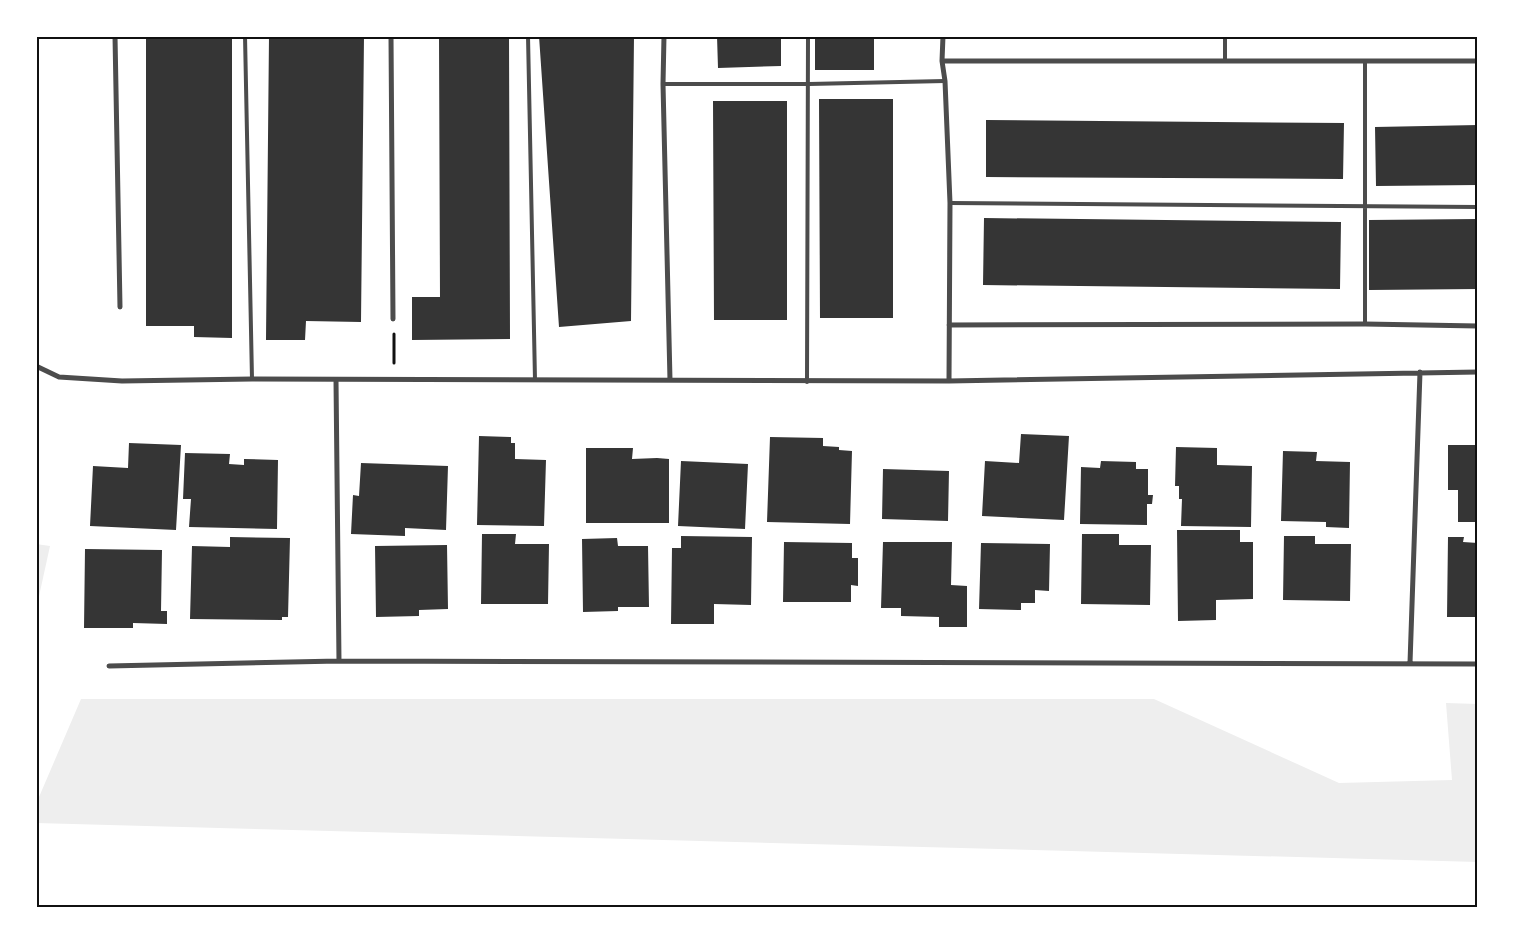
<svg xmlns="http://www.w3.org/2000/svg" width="1514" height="943" viewBox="0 0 1514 943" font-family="'Work Sans',sans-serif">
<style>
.green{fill:#eee}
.building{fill:#353535}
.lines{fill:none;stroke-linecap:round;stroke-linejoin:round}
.path{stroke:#111;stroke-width:3}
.service{stroke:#4c4c4c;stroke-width:4}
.minor{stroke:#4c4c4c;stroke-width:5}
.neatline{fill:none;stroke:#111;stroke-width:2}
</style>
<rect width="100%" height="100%" fill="#fff"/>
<path class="green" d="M 36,544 L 50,546 L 36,610 Z
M 81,699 L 1154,699 L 1339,783 L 1452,780 L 1446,703 L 1478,704 L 1478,862 L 36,823 L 36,804 Z"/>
<path class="building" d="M 146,36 L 232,36 L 232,338 L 194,337 L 194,326 L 146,326 Z
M 269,36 L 364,36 L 361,322 L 306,321 L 305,340 L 266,340 Z
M 439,36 L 509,36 L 510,339 L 412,340 L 412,297 L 440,297 Z
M 539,36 L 634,36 L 631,321 L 559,327 Z
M 717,36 L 781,36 L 781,66 L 718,68 Z
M 815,36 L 874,36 L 874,70 L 815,70 Z
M 819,99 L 893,99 L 893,318 L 820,318 Z
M 713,101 L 787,101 L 787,320 L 714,320 Z
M 986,120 L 1344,123 L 1343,179 L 986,177 Z
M 1478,125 L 1478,185 L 1376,186 L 1375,127 Z
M 984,218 L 1341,222 L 1340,289 L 983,285 Z
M 1478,219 L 1478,289 L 1369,290 L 1369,220 Z
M 1021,434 L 1069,436 L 1064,520 L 982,516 L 985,461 L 1019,463 Z
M 479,436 L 511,437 L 511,443 L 515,443 L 515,459 L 546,460 L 544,526 L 477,525 Z
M 770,437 L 823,438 L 823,446 L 839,447 L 839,450 L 852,451 L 850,524 L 767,522 Z
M 129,443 L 181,445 L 176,530 L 90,526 L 93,466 L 128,468 Z
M 1448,445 L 1478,445 L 1478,522 L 1458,522 L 1458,490 L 1448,490 Z
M 1176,447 L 1217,448 L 1217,465 L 1252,466 L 1251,527 L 1181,526 L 1182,499 L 1179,499 L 1179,486 L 1175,486 Z
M 586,448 L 633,448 L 632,459 L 657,458 L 669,459 L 669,523 L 586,523 Z
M 1283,451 L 1317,452 L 1316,461 L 1350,462 L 1349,528 L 1326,527 L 1326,522 L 1281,521 Z
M 185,453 L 230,454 L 229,464 L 244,465 L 244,459 L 278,460 L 277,529 L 189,527 L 191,499 L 183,499 Z
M 681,461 L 748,464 L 745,529 L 678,526 Z
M 1101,461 L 1136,462 L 1136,469 L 1148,469 L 1148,495 L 1153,495 L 1152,504 L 1147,504 L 1147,525 L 1080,524 L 1081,467 L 1100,468 Z
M 361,463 L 448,466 L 446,530 L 405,528 L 405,536 L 351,534 L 353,495 L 359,496 Z
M 883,469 L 949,471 L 948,521 L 882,519 Z
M 1177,530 L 1240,530 L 1240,542 L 1253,542 L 1253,599 L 1216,600 L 1216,620 L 1178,621 Z
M 482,534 L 516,534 L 515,544 L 549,544 L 548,604 L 481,604 Z
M 1082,534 L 1119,534 L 1119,545 L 1151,545 L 1150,605 L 1081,604 Z
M 681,536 L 752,537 L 751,605 L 714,604 L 714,624 L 671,624 L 672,548 L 681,548 Z
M 1284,536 L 1315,536 L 1315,544 L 1351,544 L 1350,601 L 1283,600 Z
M 230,537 L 290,538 L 288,617 L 282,617 L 282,620 L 190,619 L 192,546 L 230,547 Z
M 1448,537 L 1464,537 L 1463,542 L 1478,543 L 1478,617 L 1447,617 Z
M 617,538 L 618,546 L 648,546 L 649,607 L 618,607 L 618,611 L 583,612 L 582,539 Z
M 784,542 L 852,543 L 852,558 L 858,558 L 858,586 L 851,585 L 851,602 L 783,602 Z
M 883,542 L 952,542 L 951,585 L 967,586 L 967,627 L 939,627 L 939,617 L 901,616 L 901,608 L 881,608 Z
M 981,543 L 1050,544 L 1049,591 L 1035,590 L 1035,603 L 1021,603 L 1021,610 L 979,609 Z
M 447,545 L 448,609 L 419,610 L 419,616 L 376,617 L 375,546 Z
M 85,549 L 162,550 L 161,611 L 167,611 L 167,624 L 133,623 L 133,628 L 84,628 Z"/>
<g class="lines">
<path class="path" d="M 394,334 L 394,363"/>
<path class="service" d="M 245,36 L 252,379
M 528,36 L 535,380
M 1225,36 L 1225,60
M 1365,61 L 1365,324
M 663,84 L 809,84 L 945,81
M 950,203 L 1478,207
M 807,382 L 808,36"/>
<path class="minor" d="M 115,36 L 120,307
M 391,36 L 393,319
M 664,36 L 663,84 L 670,380
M 943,36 L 942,61 L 945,81 L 950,203 L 949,381
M 942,61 L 1478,61
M 949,325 L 1365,324 L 1478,326
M 36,366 L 59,377 L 122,381 L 252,379 L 949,381 L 1478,372
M 336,380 L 339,661
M 1410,663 L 1420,372
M 109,666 L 339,661 L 1478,664"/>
</g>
<rect width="1514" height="943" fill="none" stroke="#ffffff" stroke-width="75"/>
<rect x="38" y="38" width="1438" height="868" class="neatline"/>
</svg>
